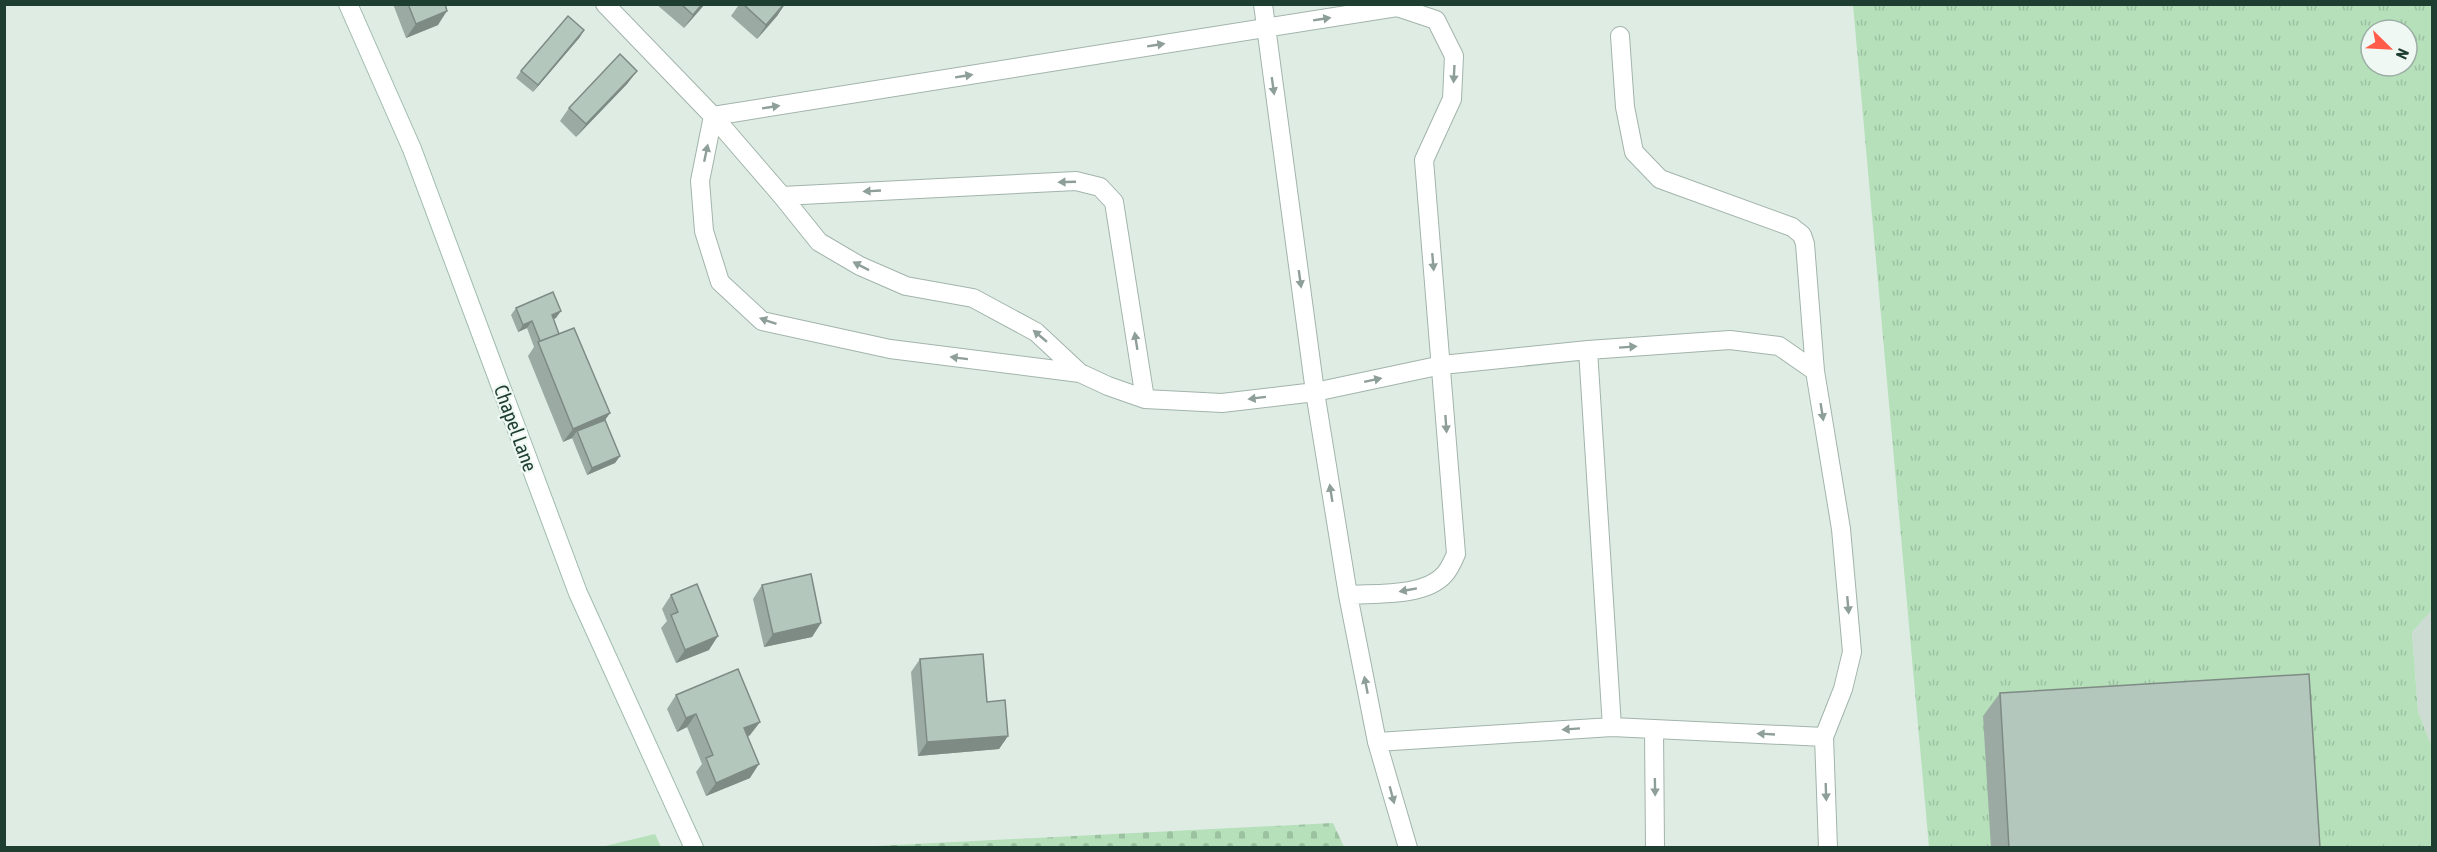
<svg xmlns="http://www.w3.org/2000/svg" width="2437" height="852" viewBox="0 0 2437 852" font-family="'Asap Condensed',sans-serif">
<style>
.built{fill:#cddcd3}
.grass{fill:url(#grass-tufts);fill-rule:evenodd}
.cemetery{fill:url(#cemetery-stones)}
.park{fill:#b5e0ba}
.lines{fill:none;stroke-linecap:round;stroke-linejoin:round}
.lane-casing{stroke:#a1b4ab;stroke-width:20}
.secondary-casing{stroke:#9fbcae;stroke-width:20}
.lane{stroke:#fff;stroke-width:18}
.secondary{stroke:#fff;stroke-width:18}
.wall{fill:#9baba3}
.shaded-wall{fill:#7e8b84}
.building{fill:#b4c7bd;stroke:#7e8b84;stroke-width:1.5}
.oneway{fill:#8e9e98}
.labels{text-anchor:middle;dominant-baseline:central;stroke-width:4.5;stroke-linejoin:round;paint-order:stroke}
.street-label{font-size:20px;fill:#1e3e31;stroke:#f0f8f3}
</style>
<defs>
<pattern id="grass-tufts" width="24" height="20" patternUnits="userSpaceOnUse" patternTransform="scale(1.5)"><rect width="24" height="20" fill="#b5e0ba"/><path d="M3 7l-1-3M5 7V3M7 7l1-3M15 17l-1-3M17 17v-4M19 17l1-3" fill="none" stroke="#9bc1a0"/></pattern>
<pattern id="cemetery-stones" width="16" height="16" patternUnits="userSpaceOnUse" patternTransform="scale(1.5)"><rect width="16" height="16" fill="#b5e0ba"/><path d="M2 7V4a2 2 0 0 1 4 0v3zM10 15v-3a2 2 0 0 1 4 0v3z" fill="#9bc1a0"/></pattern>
</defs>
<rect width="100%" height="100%" fill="#dfece4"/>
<path class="built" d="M 2432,610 L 2432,747 L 2418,712 L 2412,632 Z"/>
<path class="grass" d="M 1853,5 L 2432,5 L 2432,610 L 2412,632 L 2418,712 L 2432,747 L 2432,847 L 1929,847 ZM 2371,30 L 2407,30 L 2407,66 L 2371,66 Z"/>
<path class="cemetery" d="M 1333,823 L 1344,847 L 855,847 Z"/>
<path class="park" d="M 655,834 L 661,847 L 601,847 Z"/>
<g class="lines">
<g class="lane-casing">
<path id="lane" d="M 605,4 L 713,116 L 782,196 L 819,242 L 860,266 L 906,286 L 973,298 L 1036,332 L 1080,373 L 1108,386 L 1145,399 L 1222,403 L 1315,392 L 1442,365 L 1588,350 L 1730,340 L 1779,346 L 1815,371 L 1841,529 L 1852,652 L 1843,689 L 1824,737 L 1828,848
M 1263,4 L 1315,392 L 1348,595 L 1377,742 L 1408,848
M 1620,36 L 1625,107 L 1634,152 L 1660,179 L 1792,227 L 1802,235 L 1805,244 L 1815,371
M 713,116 L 1397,7 L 1436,20 L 1454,56 L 1452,99 L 1424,160 L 1456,554 C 1453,561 1449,570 1444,575 C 1424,597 1375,593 1348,595
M 713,116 L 700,181 L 704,231 L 720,282 L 762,321 L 890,349 L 1080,373
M 782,196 L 1076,181 L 1100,187 L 1114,202 L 1145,399
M 1588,350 L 1612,727
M 1654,729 L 1655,848
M 1377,742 L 1612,727 L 1824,737"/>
</g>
<g class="secondary-casing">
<path id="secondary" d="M 348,4 L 412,149 L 578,593 L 694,848"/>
</g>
<use href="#lane" class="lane"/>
<use href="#secondary" class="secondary"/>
</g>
<path class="wall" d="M 393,4 L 445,4 L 438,25 L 406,38 Z
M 656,4 L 705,4 L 684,28 Z
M 736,4 L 785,4 L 777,16 L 757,39 L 731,16 L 738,6 Z
M 580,37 L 533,92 L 516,78 L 521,71 Z
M 637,71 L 627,84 L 576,137 L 560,121 L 569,108 Z
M 516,308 L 556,318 L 553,319 L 559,334 L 610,413 L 605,420 L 620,456 L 615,463 L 587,475 L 572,438 L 563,442 L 528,356 L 534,347 L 527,328 L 518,332 L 511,315 Z
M 762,585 L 821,623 L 812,637 L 764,647 L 753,599 Z
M 671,595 L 709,650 L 676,663 L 661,628 L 667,621 L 662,609 Z
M 920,659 L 987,702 L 1008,736 L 999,749 L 918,756 L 911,672 Z
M 2000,693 L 2320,848 L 1991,848 L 1983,716 Z
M 676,695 L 760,722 L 750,735 L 748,737 L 750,778 L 706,796 L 696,772 L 702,764 L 687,727 L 677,732 L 667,709 Z"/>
<path class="shaded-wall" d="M 702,4 L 705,4 L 684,28 L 693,15 Z
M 785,4 L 777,16 L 757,39 L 766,25 Z
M 447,11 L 438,25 L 406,38 L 416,24 Z
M 584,30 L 580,37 L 533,92 L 538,85 Z
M 637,71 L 627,84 L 576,137 L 586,124 Z
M 561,311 L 556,318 L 547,322 L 552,315 Z
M 532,321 L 527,328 L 518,332 L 523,325 Z
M 610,413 L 600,427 L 577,431 L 572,438 L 563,442 L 573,429 Z
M 620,456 L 615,463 L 587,475 L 592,468 Z
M 821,623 L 812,637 L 764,647 L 773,634 Z
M 718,636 L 709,650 L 676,663 L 685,650 Z
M 696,714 L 687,727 L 677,732 L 686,718 Z
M 760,722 L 750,735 L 735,742 L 744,728 Z
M 1008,736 L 999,749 L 918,756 L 927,742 Z
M 759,764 L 750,778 L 706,796 L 716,783 Z"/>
<path class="building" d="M 408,4 L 445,4 L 447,11 L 416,24 Z
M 681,4 L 702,4 L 693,15 Z
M 743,4 L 784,4 L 766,25 Z
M 568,16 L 584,30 L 538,85 L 521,71 Z
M 620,54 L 637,71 L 586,124 L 569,108 Z
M 553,292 L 561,311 L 552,315 L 559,334 L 540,341 L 532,321 L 523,325 L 516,308 Z
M 574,328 L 610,413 L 573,429 L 538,342 Z
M 605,420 L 620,456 L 592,468 L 577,431 Z
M 811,574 L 821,623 L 773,634 L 762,585 Z
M 697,584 L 718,636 L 685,650 L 671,615 L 678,612 L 671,595 Z
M 983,654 L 987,702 L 1005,700 L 1008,736 L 927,742 L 920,659 Z
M 738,669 L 760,722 L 744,728 L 759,764 L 716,783 L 706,758 L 713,755 L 696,714 L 686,718 L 676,695 Z
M 2309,674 L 2320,848 L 2009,848 L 2000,693 Z"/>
<defs><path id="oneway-solid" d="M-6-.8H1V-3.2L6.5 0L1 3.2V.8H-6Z" transform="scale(1.5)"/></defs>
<g class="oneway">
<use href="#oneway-solid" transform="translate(1322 19) rotate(-9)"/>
<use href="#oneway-solid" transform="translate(1156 45) rotate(-9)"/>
<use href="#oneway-solid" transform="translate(1454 74) rotate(93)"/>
<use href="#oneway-solid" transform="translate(964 76) rotate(-9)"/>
<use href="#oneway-solid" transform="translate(1273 86) rotate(82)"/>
<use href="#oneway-solid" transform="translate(771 107) rotate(-9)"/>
<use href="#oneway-solid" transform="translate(706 153) rotate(-78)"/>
<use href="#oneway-solid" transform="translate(1067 182) rotate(178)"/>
<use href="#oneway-solid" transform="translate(872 191) rotate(177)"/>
<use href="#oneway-solid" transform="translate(1433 262) rotate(85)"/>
<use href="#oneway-solid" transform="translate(861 266) rotate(-153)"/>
<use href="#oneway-solid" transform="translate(1300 279) rotate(82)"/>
<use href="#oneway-solid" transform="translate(768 321) rotate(-161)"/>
<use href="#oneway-solid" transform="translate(1040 336) rotate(-140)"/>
<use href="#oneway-solid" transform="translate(1136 341) rotate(-99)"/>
<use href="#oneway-solid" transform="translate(1628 347) rotate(-4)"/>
<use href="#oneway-solid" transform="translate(959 358) rotate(-173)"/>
<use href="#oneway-solid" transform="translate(1373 380) rotate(-12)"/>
<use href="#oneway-solid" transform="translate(1257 398) rotate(173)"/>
<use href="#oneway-solid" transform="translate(1822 412) rotate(81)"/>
<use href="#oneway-solid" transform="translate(1446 424) rotate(86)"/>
<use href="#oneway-solid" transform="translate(1331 493) rotate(-99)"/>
<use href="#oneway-solid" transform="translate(1408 590) rotate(170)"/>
<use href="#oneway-solid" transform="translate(1848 605) rotate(85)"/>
<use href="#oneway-solid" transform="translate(1366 685) rotate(-101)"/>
<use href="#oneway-solid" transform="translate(1571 729) rotate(176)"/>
<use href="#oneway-solid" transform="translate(1766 734) rotate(-177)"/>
<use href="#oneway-solid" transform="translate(1655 787) rotate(89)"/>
<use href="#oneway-solid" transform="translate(1826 792) rotate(88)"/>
<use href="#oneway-solid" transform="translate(1392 795) rotate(75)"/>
</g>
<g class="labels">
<g class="street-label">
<text transform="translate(516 428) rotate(70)">Chapel Lane</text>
</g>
</g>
<rect width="2437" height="852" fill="none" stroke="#1e3e31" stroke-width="12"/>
<g transform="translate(2389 48) rotate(114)"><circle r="28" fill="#f0f8f3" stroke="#9caea5" stroke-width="1.5"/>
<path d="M0-4.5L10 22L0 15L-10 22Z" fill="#ff5c4a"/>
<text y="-9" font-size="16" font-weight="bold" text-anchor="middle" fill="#1e3e31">N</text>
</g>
</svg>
